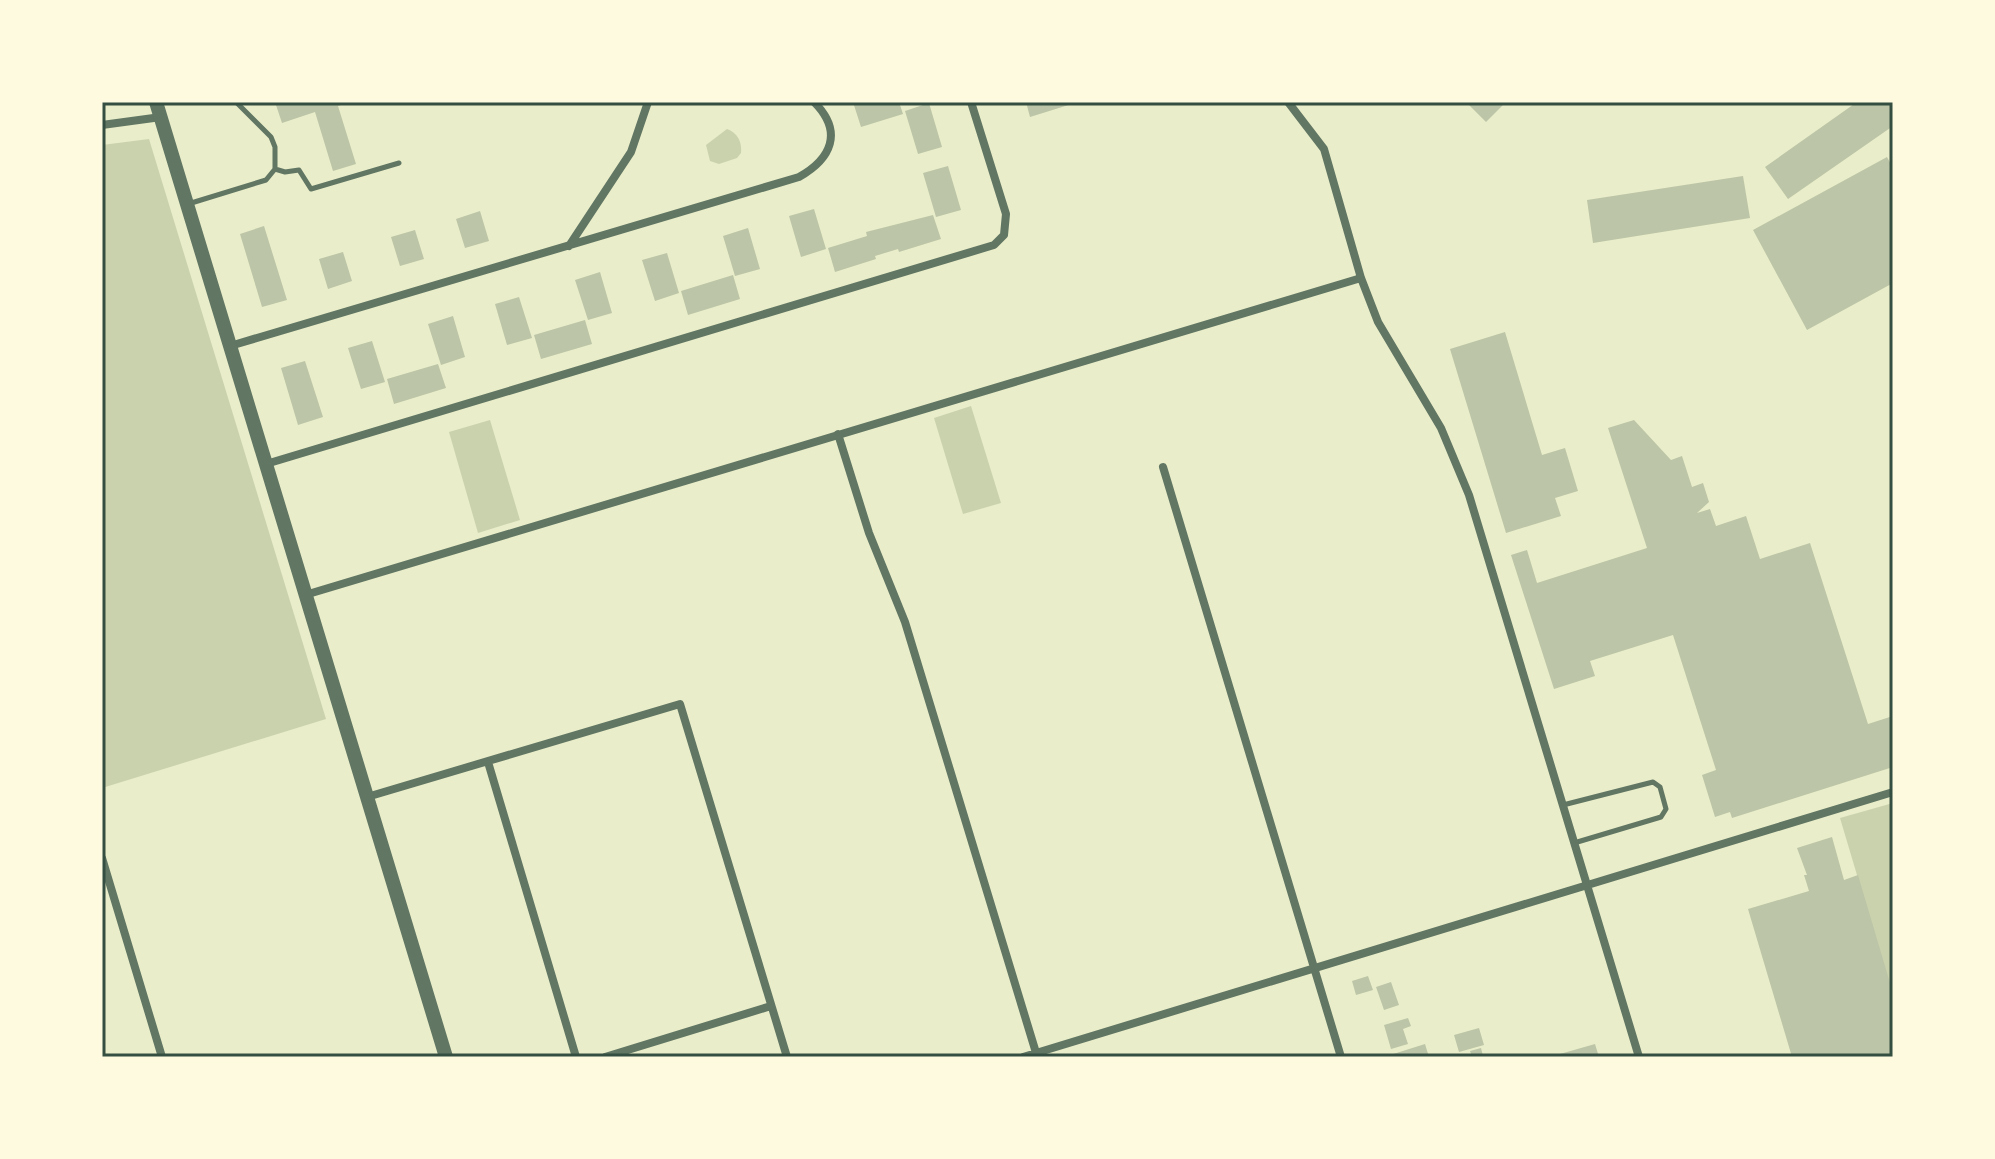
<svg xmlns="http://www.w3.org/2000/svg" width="1995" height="1159" viewBox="0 0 1995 1159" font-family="'Nunito Sans',sans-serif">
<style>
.green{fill:#cad2ad}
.building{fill:#bcc5a7}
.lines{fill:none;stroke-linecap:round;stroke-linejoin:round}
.service{stroke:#617663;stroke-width:5}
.minor{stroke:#617663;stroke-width:8}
.tertiary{stroke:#617663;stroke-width:14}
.neatline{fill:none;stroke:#344e41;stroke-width:3}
</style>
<rect width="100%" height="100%" fill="#e9edc9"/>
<path class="green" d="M 727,129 C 738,133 742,142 741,153 L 737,158 L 719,164 L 710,161 L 706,145 Z
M 149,139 L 326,719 L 102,788 L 102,145 Z
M 971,406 L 1001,503 L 963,514 L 934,418 Z
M 490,420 L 520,520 L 478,533 L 449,432 Z
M 1893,803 L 1893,996 L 1840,818 Z"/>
<path class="building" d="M 275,102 L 350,102 L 338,106 L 356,164 L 333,171 L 315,112 L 282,123 Z
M 853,102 L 899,102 L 903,114 L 861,127 Z
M 1026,102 L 1075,102 L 1075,103 L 1030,117 Z
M 1472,102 L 1506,102 L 1486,122 L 1469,105 Z
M 1857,102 L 1893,102 L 1893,126 L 1788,199 L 1765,167 Z
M 929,103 L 942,147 L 918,154 L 905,111 Z
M 1887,157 L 1893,168 L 1893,283 L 1807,330 L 1753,230 Z
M 948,166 L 961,210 L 936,217 L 923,173 Z
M 1743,176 L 1750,218 L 1593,243 L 1587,200 Z
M 814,209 L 826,249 L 801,257 L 789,216 Z
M 480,211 L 489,241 L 465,248 L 456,219 Z
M 933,215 L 941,239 L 899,252 L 898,249 L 875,256 L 876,259 L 835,272 L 828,248 L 867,236 L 866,232 Z
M 264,226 L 287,300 L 262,307 L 240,234 Z
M 748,228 L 760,269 L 735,276 L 723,236 Z
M 415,230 L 424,259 L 400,266 L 391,237 Z
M 343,252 L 352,281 L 328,289 L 319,259 Z
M 667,253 L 679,293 L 655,301 L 642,260 Z
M 600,272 L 612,313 L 588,320 L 575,280 Z
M 733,275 L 740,299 L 688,315 L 681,291 Z
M 519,297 L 532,338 L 507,345 L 495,304 Z
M 453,316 L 465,357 L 441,365 L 428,324 Z
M 585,320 L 592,344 L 541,359 L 534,335 Z
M 1505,332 L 1542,455 L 1565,448 L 1578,491 L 1555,498 L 1561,516 L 1506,533 L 1450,349 Z
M 372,341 L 385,382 L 361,389 L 348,348 Z
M 305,361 L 323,417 L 298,425 L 281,368 Z
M 438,364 L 446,388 L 394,404 L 387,379 Z
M 1634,420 L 1671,460 L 1682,456 L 1692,487 L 1703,483 L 1709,502 L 1697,513 L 1710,509 L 1716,526 L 1746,516 L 1760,559 L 1810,543 L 1868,724 L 1893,716 L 1893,767 L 1732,818 L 1730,812 L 1715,817 L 1702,775 L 1716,770 L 1673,635 L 1590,661 L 1595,676 L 1554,689 L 1511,555 L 1527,550 L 1537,583 L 1647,548 L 1608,428 Z
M 1832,837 L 1844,880 L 1858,875 L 1893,993 L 1893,1057 L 1792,1057 L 1748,909 L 1809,891 L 1804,875 L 1807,875 L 1797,848 Z
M 1368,976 L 1373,990 L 1356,995 L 1352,981 Z
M 1391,982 L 1399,1005 L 1384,1010 L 1376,987 Z
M 1408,1018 L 1411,1026 L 1403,1029 L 1408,1044 L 1391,1049 L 1384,1025 Z
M 1479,1028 L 1484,1045 L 1459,1052 L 1454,1035 Z
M 1425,1044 L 1429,1057 L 1387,1057 L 1387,1056 Z
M 1595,1044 L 1599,1057 L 1554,1057 L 1553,1056 Z
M 1481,1048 L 1483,1056 L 1472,1057 L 1470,1051 Z"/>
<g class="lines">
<path class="service" d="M 275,169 L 285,172 L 299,170 L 311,189 L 399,163
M 188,204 L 266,180 L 275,169 L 275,147 L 271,137 L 236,102
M 1563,805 L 1653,782 L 1660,787 L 1666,809 L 1661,817 L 1574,843"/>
<path class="minor" d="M 1288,102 L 1324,149 L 1361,278 L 1378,322 L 1441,428 L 1469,495 L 1639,1057
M 102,125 L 161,117
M 569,246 L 631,152 L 648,102
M 230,346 L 799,177 C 831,159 844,132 814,102
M 838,434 L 869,533 L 905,622 L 1037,1056
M 266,464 L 994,245 L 1004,235 L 1006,214 L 971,102
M 1163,467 L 1341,1057
M 305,595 L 1361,278
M 488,762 L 576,1057
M 367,797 L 680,704 L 787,1057
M 102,858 L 162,1057
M 605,1057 L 771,1006
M 1023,1057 L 1893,792"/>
<path class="tertiary" d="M 156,102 L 446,1057"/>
</g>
<rect width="1995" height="1159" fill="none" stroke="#fefae0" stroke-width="208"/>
<rect x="104" y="104" width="1787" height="951" class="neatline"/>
</svg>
